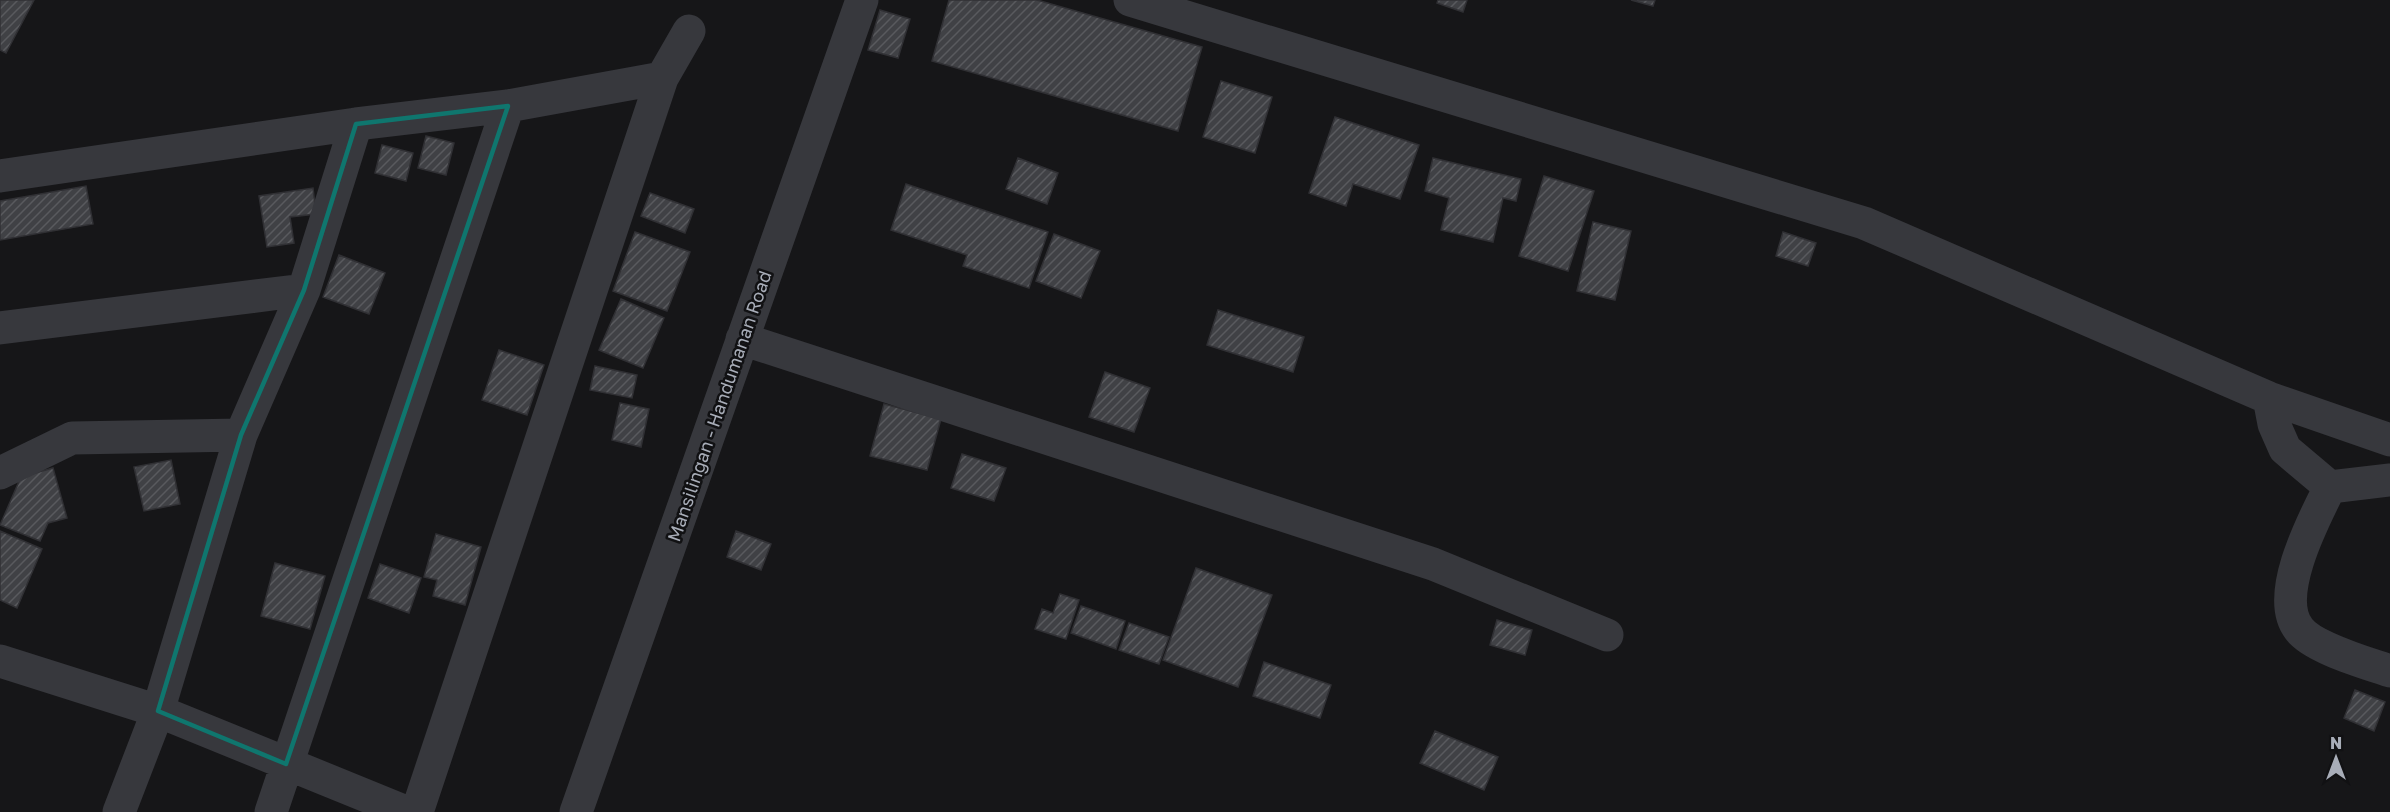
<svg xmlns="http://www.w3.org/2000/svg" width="2390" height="812" viewBox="0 0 2390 812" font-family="'Golos Text',sans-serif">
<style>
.building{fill:url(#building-hatch);stroke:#303034;stroke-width:1.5}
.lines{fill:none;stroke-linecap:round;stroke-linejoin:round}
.minor{stroke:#37383d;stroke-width:33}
.marked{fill:none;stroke:#0f766e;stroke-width:4.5;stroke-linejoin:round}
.labels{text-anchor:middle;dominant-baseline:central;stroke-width:5;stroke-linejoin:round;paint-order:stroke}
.street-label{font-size:18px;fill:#a8adb8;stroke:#111113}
</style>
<defs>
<pattern id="building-hatch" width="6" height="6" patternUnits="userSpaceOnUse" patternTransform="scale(1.5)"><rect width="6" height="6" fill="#404145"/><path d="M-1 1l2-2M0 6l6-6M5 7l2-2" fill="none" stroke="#595a5e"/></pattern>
</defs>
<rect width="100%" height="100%" fill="#161618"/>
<path class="building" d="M 0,0 L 34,0 L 6,53 L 0,50 Z
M 949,0 L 1037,0 L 1202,47 L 1178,131 L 932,61 Z
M 1438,0 L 1467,0 L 1463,12 L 1437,3 Z
M 1631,0 L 1655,0 L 1653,6 Z
M 880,10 L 910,19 L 898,58 L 868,50 Z
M 1221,81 L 1272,97 L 1255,153 L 1203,137 Z
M 1335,117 L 1419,145 L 1400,199 L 1353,184 L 1346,206 L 1309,193 Z
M 426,136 L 454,143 L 446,175 L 418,168 Z
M 382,145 L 413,153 L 406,181 L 375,173 Z
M 1018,158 L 1058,173 L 1047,204 L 1006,189 Z
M 1433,158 L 1521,179 L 1516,201 L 1503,198 L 1493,242 L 1441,230 L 1449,198 L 1425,191 Z
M 1544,176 L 1594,191 L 1568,271 L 1519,256 Z
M 906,184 L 1048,232 L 1029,288 L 963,266 L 967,255 L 891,230 Z
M 86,186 L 93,224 L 0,240 L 0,201 Z
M 313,188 L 316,214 L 290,217 L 294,243 L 267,247 L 259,196 Z
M 650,193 L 694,209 L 685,233 L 641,216 Z
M 1593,222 L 1631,231 L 1615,300 L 1577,291 Z
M 635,232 L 690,252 L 667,311 L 613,291 Z
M 1783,232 L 1816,243 L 1808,266 L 1776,256 Z
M 1054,234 L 1100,251 L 1081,298 L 1036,281 Z
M 339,255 L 385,273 L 369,314 L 323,297 Z
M 621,299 L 664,318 L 643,368 L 599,350 Z
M 1218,310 L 1304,337 L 1293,372 L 1207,345 Z
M 499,350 L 544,365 L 527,415 L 482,400 Z
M 595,366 L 637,375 L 632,398 L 590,390 Z
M 1105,372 L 1150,388 L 1134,432 L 1089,417 Z
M 620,403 L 649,409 L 641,447 L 612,440 Z
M 884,404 L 941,419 L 927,470 L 870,456 Z
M 962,454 L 1006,468 L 994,501 L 951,488 Z
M 171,460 L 180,504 L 144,511 L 134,467 Z
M 53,468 L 67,518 L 48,523 L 40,541 L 0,525 L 21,477 Z
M 0,531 L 42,549 L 17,608 L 0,600 Z
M 736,531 L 771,544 L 761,570 L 727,557 Z
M 436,534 L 481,547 L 465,605 L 433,596 L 437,580 L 424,577 Z
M 275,563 L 325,576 L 310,629 L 261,616 Z
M 380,564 L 421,578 L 409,613 L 368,598 Z
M 1196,568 L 1272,595 L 1238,687 L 1163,660 Z
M 1060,594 L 1079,600 L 1066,639 L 1035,629 L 1042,609 L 1053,613 Z
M 1081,606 L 1125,621 L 1116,649 L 1071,633 Z
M 1497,620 L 1532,630 L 1525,655 L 1490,645 Z
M 1129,623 L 1169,637 L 1159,664 L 1119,650 Z
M 1264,662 L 1331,685 L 1320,718 L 1253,696 Z
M 2355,690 L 2385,702 L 2374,731 L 2344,718 Z
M 1435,731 L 1498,757 L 1484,790 L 1420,763 Z"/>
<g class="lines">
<path class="minor" d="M 1130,0 L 1864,223 L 2269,398 L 2390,440
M 0,176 L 356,124 L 508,106 L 662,78
M 0,328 L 304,290
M 742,339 L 1433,564 L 1607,635
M 2269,398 L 2274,424 L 2285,449 L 2330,487 C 2314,519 2273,596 2299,629 C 2313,648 2367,663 2390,671
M 0,473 L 72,438 L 241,435
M 2330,487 L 2390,480
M 0,661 L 158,711 L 406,812
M 119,812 L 158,711 L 241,435 L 304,290 L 356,124
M 271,812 L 508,106
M 417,812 L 662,78 L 689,31
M 576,812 L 862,0"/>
</g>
<path class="marked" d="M 508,106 L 286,764 L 158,711 L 241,435 L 304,290 L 356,124 Z"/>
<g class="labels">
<g class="street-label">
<text transform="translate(719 406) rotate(-71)">Mansilingan - Handumanan Road</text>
</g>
</g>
<g transform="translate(2336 758)" stroke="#111113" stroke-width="4.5" paint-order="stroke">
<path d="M0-4.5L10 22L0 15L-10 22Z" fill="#a8adb8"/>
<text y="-9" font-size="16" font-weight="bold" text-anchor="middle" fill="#a8adb8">N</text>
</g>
</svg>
